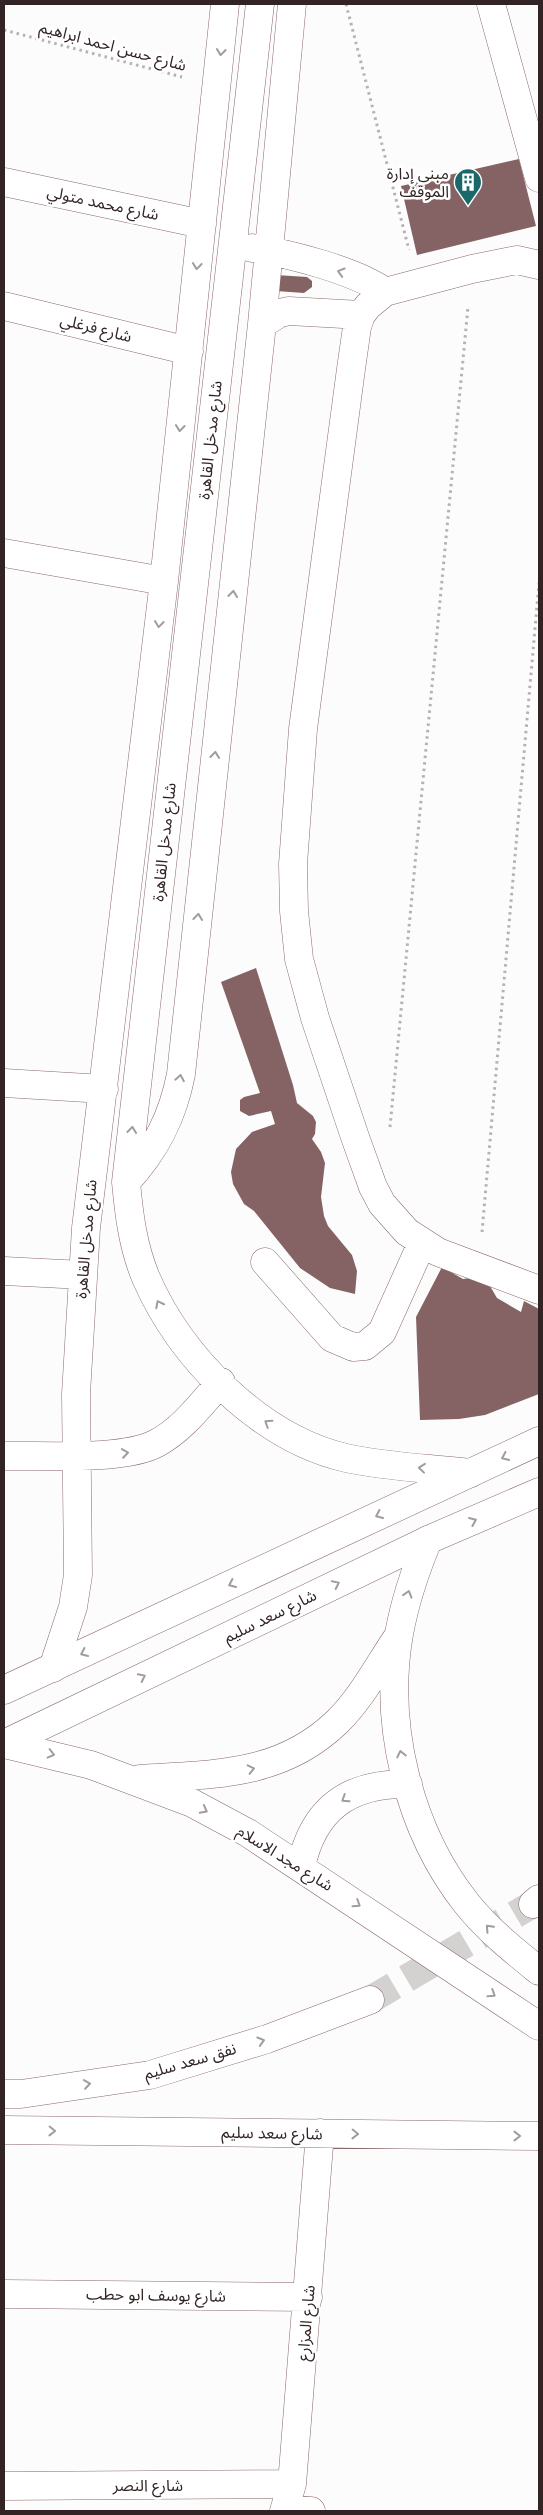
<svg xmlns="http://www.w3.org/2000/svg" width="543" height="2515" viewBox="0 0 543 2515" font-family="'Space Grotesk','Noto Sans Arabic',sans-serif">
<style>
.building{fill:#856364}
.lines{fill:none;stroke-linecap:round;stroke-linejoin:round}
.minor-tunnel{stroke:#d4d1d1;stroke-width:28;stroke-dasharray:28 14;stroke-linecap:butt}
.minor-casing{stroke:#8c696a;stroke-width:29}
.major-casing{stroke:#8c696a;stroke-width:29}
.path{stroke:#b7b2b2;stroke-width:3;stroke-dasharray:2.5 4;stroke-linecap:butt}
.minor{stroke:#fff;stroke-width:28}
.major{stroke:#fff;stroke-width:28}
.oneway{stroke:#a39c9c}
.labels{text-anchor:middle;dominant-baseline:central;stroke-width:5;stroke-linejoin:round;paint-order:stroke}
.street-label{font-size:16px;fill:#322424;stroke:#fff}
.poi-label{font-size:16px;fill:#322424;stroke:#fff;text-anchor:end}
</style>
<rect width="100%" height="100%" fill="#fcfcfc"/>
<path class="building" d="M 519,159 L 536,226 L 417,255 L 401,186 Z
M 276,275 L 307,277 L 312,281 L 312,287 L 304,293 L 276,291 Z
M 256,968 L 293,1085 L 297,1103 L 313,1116 L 316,1122 L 315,1134 L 312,1139 L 321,1152 L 325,1163 L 321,1197 L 324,1216 L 328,1226 L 352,1255 L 357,1271 L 355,1294 L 330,1288 L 300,1268 L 254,1211 L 244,1204 L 233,1184 L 231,1172 L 236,1149 L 252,1132 L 275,1124 L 271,1111 L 249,1116 L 240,1111 L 240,1100 L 244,1097 L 260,1093 L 221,982 Z
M 442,1267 L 463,1279 L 470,1278 L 490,1286 L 497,1298 L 521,1312 L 524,1301 L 539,1309 L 539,1394 L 485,1415 L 459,1419 L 420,1420 L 416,1317 Z"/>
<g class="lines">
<path class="minor-tunnel" d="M 370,2000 L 533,1904"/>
<g class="minor-casing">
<path id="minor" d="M 260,4 L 126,1182 C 129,1215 133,1247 146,1278 C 181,1358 260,1438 346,1458 C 386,1467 429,1468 471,1473
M 491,4 L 539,178
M 4,182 L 202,224
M 252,248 C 287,253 357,271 385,292
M 539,265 L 517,260 L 472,269 L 385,292 L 368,306 L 361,315 L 357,327 L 351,369 L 303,729 L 293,864 L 294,911 L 299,959 L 315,1018 L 355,1137 L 373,1187 L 382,1204 L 407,1232 L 438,1252 L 539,1290
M 4,306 L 189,351
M 262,324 L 280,313 L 289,311 L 361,315
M 4,553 L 164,581
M 4,1083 L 104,1089
M 126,1182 C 156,1150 173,1116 181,1074 L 262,324 L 292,4
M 265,1262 L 332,1338 L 353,1347 L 365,1346 L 382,1332 L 422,1243
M 4,1271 L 83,1275
M 4,1456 C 42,1455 125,1461 157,1443 C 183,1429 201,1404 221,1382
M 428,1540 C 415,1571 405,1601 399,1634 C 383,1726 409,1831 467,1904 C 488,1930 513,1950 539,1971
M 53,1668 L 73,1607 L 78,1575 L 76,1394 L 86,1228 L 164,581 L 225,4
M 4,1744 L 91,1765 L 192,1803 L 248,1833 L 539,2026
M 140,1779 C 212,1774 280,1777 337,1722 C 361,1699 378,1666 397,1638
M 301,1867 C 313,1809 349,1783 408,1784
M 533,1904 L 539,1899
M 4,2094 L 21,2094 L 150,2075 L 267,2039 L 370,2000
M 4,2130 L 539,2136
M 4,2294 L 308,2297
M 4,2486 L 292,2484
M 285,2509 L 311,2511
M 284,2511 L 292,2484 L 320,2133"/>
</g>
<g class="major-casing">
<path id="major" d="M 4,1690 L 539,1441
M 4,1744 L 428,1540 L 539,1492"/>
</g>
<path class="path" d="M 346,4 L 409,250
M 4,30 L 182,77
M 390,1127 L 468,307
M 482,1232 L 539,583"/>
<use href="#minor" class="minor"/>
<use href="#major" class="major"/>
</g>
<defs><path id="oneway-chevron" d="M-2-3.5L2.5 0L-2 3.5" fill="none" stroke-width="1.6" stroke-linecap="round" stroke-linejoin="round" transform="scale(1.25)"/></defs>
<g class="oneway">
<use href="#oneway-chevron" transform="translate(221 52) rotate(96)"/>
<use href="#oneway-chevron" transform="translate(197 266) rotate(96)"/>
<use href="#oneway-chevron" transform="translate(341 272) rotate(-164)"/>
<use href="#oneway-chevron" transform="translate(180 428) rotate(96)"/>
<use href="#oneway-chevron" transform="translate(233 594) rotate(-84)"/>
<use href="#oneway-chevron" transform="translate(159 624) rotate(97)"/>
<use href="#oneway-chevron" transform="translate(215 755) rotate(-84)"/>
<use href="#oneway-chevron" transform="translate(198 917) rotate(-84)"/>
<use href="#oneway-chevron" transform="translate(180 1078) rotate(-80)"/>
<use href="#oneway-chevron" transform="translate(132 1130) rotate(-84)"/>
<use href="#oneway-chevron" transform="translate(159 1304) rotate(-117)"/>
<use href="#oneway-chevron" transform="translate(268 1423) rotate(-147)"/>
<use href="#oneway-chevron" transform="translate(125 1453) rotate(-8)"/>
<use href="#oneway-chevron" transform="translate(505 1457) rotate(155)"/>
<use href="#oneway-chevron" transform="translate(422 1468) rotate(-174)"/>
<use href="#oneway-chevron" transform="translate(379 1515) rotate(155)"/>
<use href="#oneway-chevron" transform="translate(473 1521) rotate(-23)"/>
<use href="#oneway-chevron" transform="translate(232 1584) rotate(155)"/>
<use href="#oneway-chevron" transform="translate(336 1584) rotate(-26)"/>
<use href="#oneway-chevron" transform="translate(408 1594) rotate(-73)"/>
<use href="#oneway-chevron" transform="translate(84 1653) rotate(155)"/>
<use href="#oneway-chevron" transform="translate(142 1677) rotate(-26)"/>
<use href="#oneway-chevron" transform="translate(51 1754) rotate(14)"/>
<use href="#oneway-chevron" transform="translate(401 1754) rotate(-102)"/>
<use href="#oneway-chevron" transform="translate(251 1769) rotate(-13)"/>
<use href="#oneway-chevron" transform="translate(345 1799) rotate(147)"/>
<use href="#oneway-chevron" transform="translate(204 1810) rotate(28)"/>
<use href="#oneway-chevron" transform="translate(357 1904) rotate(33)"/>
<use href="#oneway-chevron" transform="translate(489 1928) rotate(-133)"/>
<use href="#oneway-chevron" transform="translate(492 1994) rotate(33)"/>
<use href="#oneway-chevron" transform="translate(261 2041) rotate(-17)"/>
<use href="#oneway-chevron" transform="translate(87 2084) rotate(-8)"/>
<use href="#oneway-chevron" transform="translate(52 2131) rotate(1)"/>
<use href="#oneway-chevron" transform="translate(355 2134) rotate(1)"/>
<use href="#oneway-chevron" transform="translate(517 2136)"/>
</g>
<defs>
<g id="building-pin" transform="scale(1.4375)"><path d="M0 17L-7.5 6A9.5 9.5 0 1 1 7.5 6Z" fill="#1a6869" stroke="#fff"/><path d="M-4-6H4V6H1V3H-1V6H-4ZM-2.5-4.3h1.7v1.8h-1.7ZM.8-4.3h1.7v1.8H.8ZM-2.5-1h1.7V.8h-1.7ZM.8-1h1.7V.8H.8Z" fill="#fff"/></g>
</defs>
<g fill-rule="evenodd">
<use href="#building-pin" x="468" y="182"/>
</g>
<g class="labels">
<g class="street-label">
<text transform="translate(113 46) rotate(15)">شارع حسن احمد ابراهيم</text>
<text transform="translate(103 203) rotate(12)">شارع محمد متولي</text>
<text transform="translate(96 328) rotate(14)">شارع فرغلي</text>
<text transform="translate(210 440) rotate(-84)">شارع مدخل القاهرة</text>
<text transform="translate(164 842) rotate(-84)">شارع مدخل القاهرة</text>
<text transform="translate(86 1239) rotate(-85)">شارع مدخل القاهرة</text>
<text transform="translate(270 1616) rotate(-26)">شارع سعد سليم</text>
<text transform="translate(285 1858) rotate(32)">شارع مجد الاسلام</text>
<text transform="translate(190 2061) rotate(-16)">نفق سعد سليم</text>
<text transform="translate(272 2133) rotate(1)">شارع سعد سليم</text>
<text transform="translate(156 2295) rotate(1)">شارع يوسف ابو حطب</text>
<text transform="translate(306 2323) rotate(-85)">شارع المزارع</text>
<text x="148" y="2485">شارع النصر</text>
</g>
<g class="poi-label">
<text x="449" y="173">مبنى إدارة<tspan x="449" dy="18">الموقف</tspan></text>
</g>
</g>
<rect width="543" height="2515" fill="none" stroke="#322424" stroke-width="10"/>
</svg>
